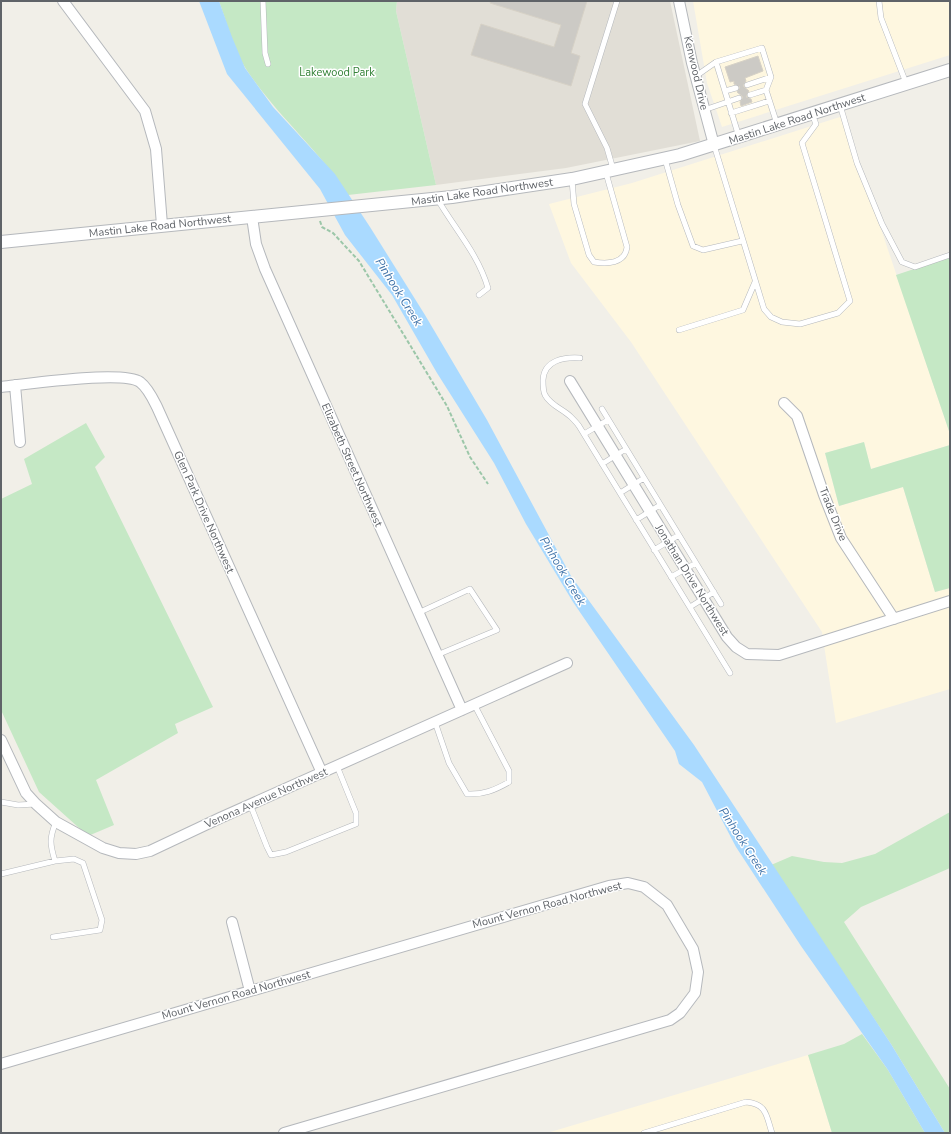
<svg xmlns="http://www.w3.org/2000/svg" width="951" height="1134" viewBox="0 0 951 1134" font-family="'Nunito Sans',sans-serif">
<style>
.commercial{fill:#fef7e0}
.education{fill:#e1ded6}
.green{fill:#c5e8c5}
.water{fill:#aadaff}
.building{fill:#cccac5;stroke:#d6d1c6}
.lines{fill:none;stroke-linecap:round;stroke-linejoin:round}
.service-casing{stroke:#b5b8bc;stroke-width:6}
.minor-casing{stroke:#b5b8bc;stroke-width:12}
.tertiary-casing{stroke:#b5b8bc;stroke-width:14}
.path{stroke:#9cc7a9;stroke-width:2;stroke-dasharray:4 2;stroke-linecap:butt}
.service{stroke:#fff;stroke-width:5}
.minor{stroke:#fff;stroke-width:10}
.tertiary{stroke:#fff;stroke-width:12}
.labels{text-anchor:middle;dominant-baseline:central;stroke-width:3;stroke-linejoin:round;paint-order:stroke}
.park-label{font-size:11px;fill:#348238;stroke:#fff}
.street-label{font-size:11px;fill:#5f6368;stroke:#fff}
.water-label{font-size:12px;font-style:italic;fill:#4174aa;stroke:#fff}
</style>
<rect width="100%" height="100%" fill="#f1efe8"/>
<path class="commercial" d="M 693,1 L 950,1 L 950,55 L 722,127 L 707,83 Z
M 843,116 L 950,434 L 950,445 L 871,469 L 864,442 L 825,453 L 839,506 L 903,487 L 935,592 L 950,588 L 950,689 L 836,723 L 822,632 L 631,342 L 571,263 L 549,204 L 632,183 Z
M 808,1055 L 832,1133 L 547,1133 Z"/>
<path class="education" d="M 397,1 L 670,1 L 700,141 L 566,168 L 436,185 L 396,11 Z"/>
<path class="green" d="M 219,1 L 397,1 L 396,11 L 436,185 L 348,195 C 319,150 276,115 246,69 C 233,49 227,23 219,1 Z
M 950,257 L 950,434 L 896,275 Z
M 86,423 L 105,457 L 95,467 L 213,707 L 175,724 L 178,733 L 96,780 L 114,825 L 88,836 L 39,792 L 1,710 L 1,499 L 32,484 L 24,459 Z
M 864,442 L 871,469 L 950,445 L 950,588 L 935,592 L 903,487 L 839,506 L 825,453 Z
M 950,812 L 950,868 L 861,907 L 844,922 L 950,1089 L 950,1133 L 945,1133 L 891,1044 L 771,865 L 792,856 L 824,862 L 842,863 L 875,854 Z
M 862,1034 L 888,1070 L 925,1133 L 832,1133 L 808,1055 L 844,1044 Z"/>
<path class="water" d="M 199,1 L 219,1 L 232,37 L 245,68 L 273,107 L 335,174 L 370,227 L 425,315 L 487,420 L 571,576 L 694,745 L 891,1044 L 945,1133 L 925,1133 L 888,1070 L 801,946 L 736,847 L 702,782 L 679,764 L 675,751 L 573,602 L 526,524 L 494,463 L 437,373 L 392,295 L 345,235 L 320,189 L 227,74 Z"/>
<path class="building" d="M 491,1 L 587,1 L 571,53 L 580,56 L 571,86 L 471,55 L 481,24 L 554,47 L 561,25 L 490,3 Z
M 758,56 L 763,71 L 745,78 L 746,81 L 743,86 L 749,91 L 746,97 L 751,99 L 752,102 L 741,106 L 740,102 L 743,97 L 737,92 L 740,87 L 734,84 L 734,81 L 730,82 L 725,67 Z"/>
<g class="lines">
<g class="service-casing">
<path id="service" d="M 263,1 L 265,53 L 268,64
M 879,1 L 881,18 L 906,83
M 716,62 L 739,137
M 696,76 L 716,62 L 762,48 L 771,77 L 766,90 L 777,124
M 747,85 L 771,77
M 725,91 L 736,88
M 750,95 L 766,90
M 840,105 L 857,163 L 882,224 L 902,262 L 915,267 L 950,255
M 704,110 L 739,98
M 731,113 L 769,101
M 714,145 L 764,309 L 771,317 L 782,322 L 800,324 L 838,313 L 850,301 L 802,143 L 816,124 L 812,114
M 665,159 L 678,205 L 693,246 L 703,250 L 742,241
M 613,169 L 607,148 L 585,104 L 617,1
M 572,180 L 574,204 L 589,255 L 594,262 C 607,264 625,264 627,247 L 606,173
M 438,200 C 455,229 478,254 488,288 L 479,295
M 679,330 L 743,310 L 755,282
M 580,358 C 564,357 544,360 543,380 C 543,385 543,391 545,395 C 551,406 563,409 571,417 C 574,420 577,423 579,426 L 730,673
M 602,409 L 721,604
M 584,434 L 608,420
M 602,464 L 626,449
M 620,493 L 644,478
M 636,520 L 660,505
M 654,550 L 679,535
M 671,577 L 696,563
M 690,607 L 714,592
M 418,613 L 470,589 L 497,630 L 437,655
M 435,722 L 449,763 L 467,794 C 483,795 495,790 509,782 L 509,771 L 474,704
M 1,802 L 18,805 L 36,804
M 250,804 L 267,847 L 271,855 L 286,852 L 356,824 L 356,813 L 337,766
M 55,861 C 50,845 49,838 56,822
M 1,874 L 55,861 L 74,859 L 83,863 L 102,920 L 100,930 L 53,937
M 644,1133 L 746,1102 C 767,1104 766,1115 772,1133"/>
</g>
<g class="minor-casing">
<path id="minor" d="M 63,1 L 145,111 L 156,149 L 162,225
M 679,1 L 692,63 L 714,145
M 252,217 L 256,244 L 265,269 L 462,710
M 570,381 L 727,637 L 736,647 L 747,654 L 779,655 L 950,601
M 15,385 L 20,442
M 1,387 C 26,384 123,370 140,382 C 148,388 153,399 157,407 L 322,773
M 784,403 L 797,416 L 824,495 L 841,538 L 894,619
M 1,740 L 26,793 L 36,804 L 56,822 L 103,848 L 119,853 L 136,854 L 150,851 L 220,818 L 567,663
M 232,922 L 250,991
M 1,1064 L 609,886 L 628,883 L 644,887 L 667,905 L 693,949 L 698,972 L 695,993 L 680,1013 L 670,1020 L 284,1133"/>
</g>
<g class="tertiary-casing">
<path id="tertiary" d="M 1,242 L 452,197 L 572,179 L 680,155 L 950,70"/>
</g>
<path class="path" d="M 320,221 L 322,227 L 333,233 L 359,261 L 447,406 L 470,457 L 488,484"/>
<use href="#service" class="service"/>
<use href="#minor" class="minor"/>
<use href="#tertiary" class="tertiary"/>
</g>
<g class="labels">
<g class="park-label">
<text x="337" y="72">Lakewood Park</text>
</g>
<g class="street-label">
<text transform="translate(696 73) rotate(77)">Kenwood Drive</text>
<text transform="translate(797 119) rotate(-18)">Mastin Lake Road Northwest</text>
<text transform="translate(482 192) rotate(-8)">Mastin Lake Road Northwest</text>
<text transform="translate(160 226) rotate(-6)">Mastin Lake Road Northwest</text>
<text transform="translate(352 465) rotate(66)">Elizabeth Street Northwest</text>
<text transform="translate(204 512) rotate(66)">Glen Park Drive Northwest</text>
<text transform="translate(833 514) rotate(68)">Trade Drive</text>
<text transform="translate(692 580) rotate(58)">Jonathan Drive Northwest</text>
<text transform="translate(266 798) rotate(-24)">Venona Avenue Northwest</text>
<text transform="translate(547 905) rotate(-15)">Mount Vernon Road Northwest</text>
<text transform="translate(236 995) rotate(-16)">Mount Vernon Road Northwest</text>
</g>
<g class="water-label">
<text transform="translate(399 292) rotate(58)">Pinhook Creek</text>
<text transform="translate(563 571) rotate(59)">Pinhook Creek</text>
<text transform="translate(743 841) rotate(57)">Pinhook Creek</text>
</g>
</g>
<rect width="951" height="1134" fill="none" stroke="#5f6368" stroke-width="4"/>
</svg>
